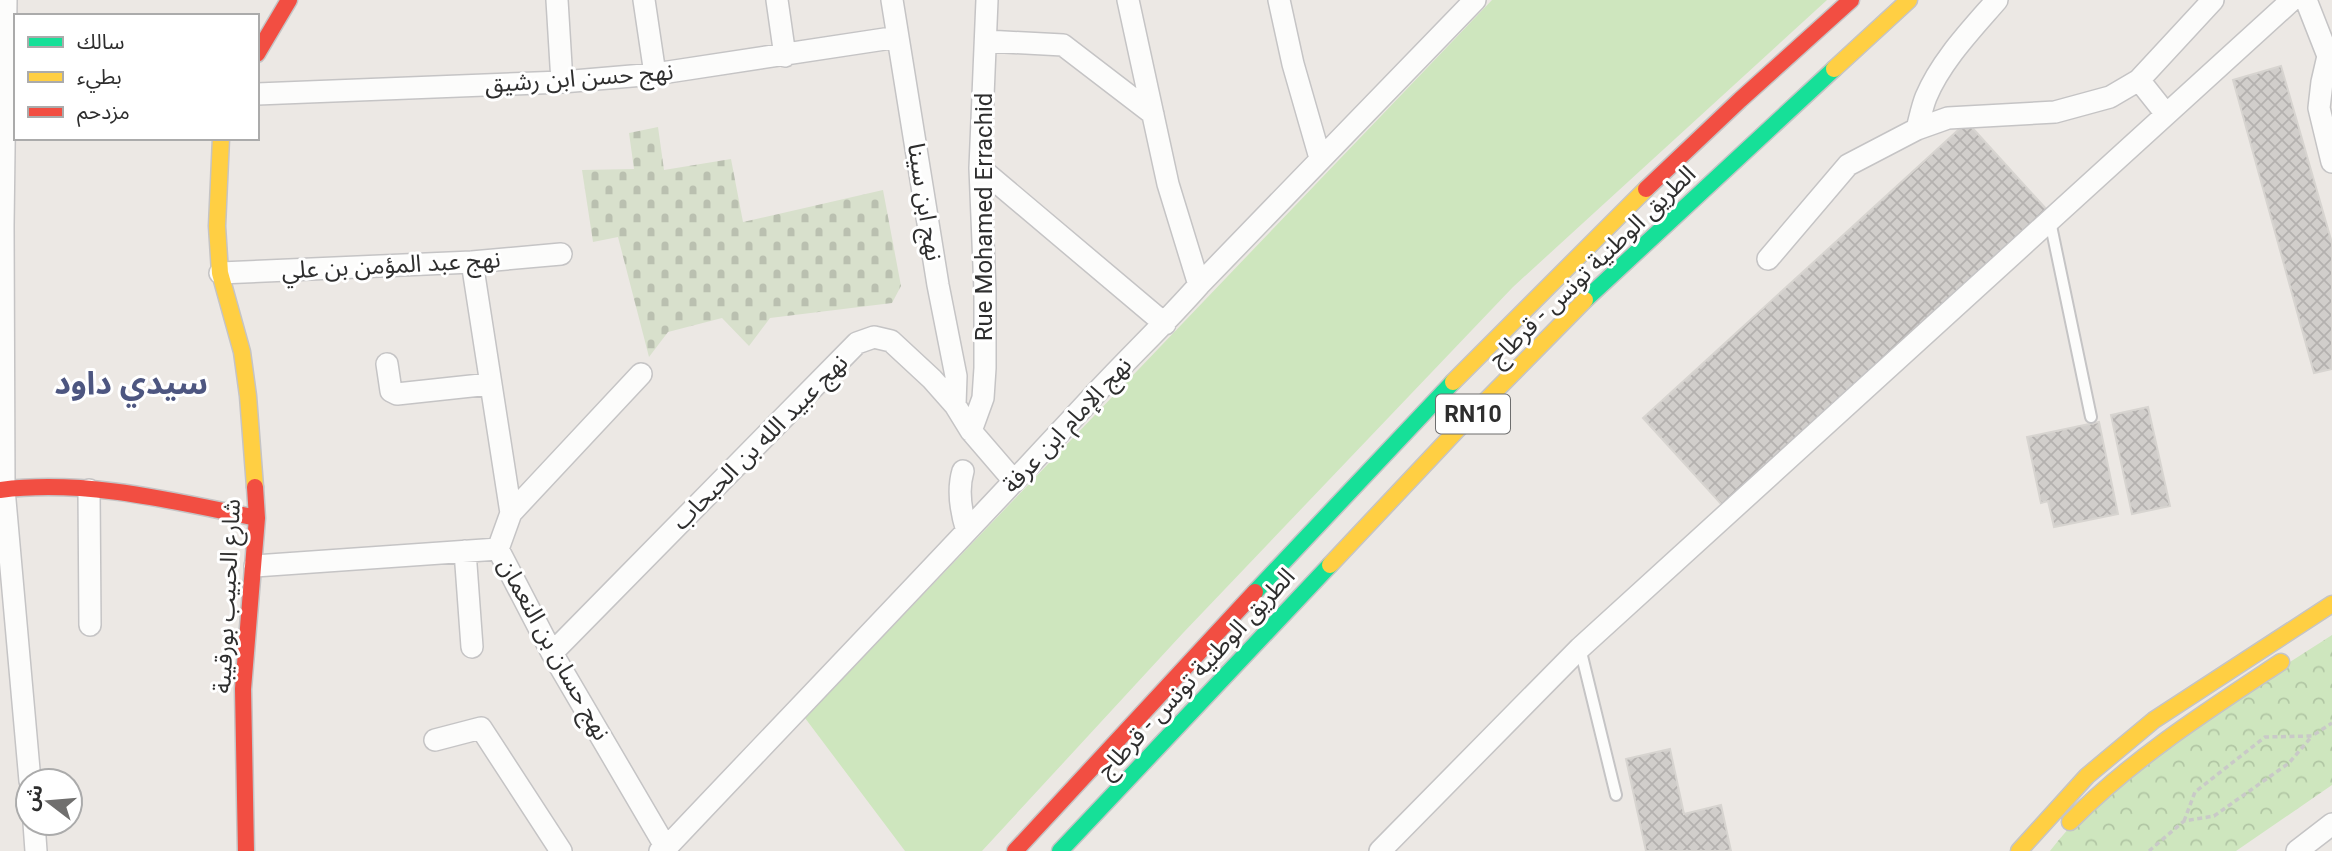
<svg xmlns="http://www.w3.org/2000/svg" width="2332" height="851" viewBox="0 0 2332 851" font-family="Roboto,'Noto Sans Arabic',sans-serif">
<style>
.grass{fill:#cee6be}
.forest{fill:url(#forest-crowns)}
.cemetery{fill:url(#cemetery-stones)}
.building{fill:url(#building-cross-hatch);stroke:#d7d4d0;stroke-width:2}
.lines{fill:none;stroke-linecap:round;stroke-linejoin:round}
.lane-casing{stroke:#c5c4c5;stroke-width:14}
.street-casing{stroke:#c5c4c5;stroke-width:24}
.fast-casing{stroke:#c5c4c5;stroke-width:19}
.slow-casing{stroke:#c5c4c5;stroke-width:19}
.jam-casing{stroke:#c5c4c5;stroke-width:19}
.path{stroke:#c9c9c8;stroke-width:3.5;stroke-dasharray:5 3.5;stroke-linecap:butt}
.lane{stroke:#fcfcfb;stroke-width:10}
.street{stroke:#fcfcfb;stroke-width:21}
.fast{stroke:#16e098;stroke-width:16}
.slow{stroke:#ffcf43;stroke-width:16}
.jam{stroke:#f24e42;stroke-width:16}
.labels{text-anchor:middle;dominant-baseline:central;stroke-width:6;stroke-linejoin:round;paint-order:stroke}
.shield{fill:#fff;stroke:#6d6d6d;stroke-width:2}
.shield-label{font-size:23px;font-weight:bold;fill:#2e2e2e}
.street-label{font-size:24px;fill:#2e2e2e;stroke:#fff}
.district-label{font-size:32px;font-weight:bold;fill:#4d5680;stroke:#fff}
</style>
<defs>
<pattern id="forest-crowns" width="20" height="18" patternUnits="userSpaceOnUse" patternTransform="scale(1.75)"><rect width="20" height="18" fill="#cee6be"/><path d="M2 6a3 3 0 1 1 6 0M12 15a3 3 0 1 1 6 0" fill="none" stroke="#b1c6a4"/></pattern>
<pattern id="cemetery-stones" width="16" height="16" patternUnits="userSpaceOnUse" patternTransform="scale(1.75)"><rect width="16" height="16" fill="#d8e0cc"/><path d="M2 7V4a2 2 0 0 1 4 0v3zM10 15v-3a2 2 0 0 1 4 0v3z" fill="#bac0b0"/></pattern>
<pattern id="building-cross-hatch" width="8" height="8" patternUnits="userSpaceOnUse" patternTransform="scale(1.75)"><rect width="8" height="8" fill="#d1cecb"/><path d="M0 0l8 8M0 8l8-8" fill="none" stroke="#b4b1af"/></pattern>
</defs>
<rect width="100%" height="100%" fill="#ece8e4"/>
<path class="grass" d="M 1492,0 L 1827,0 L 1513,287 L 1183,633 L 982,851 L 905,851 L 805,718 Z"/>
<path class="forest" d="M 2332,635 L 2332,785 L 2236,851 L 2050,851 C 2118,762 2239,696 2332,635 Z"/>
<path class="cemetery" d="M 658,127 L 664,170 L 731,159 L 743,222 L 883,190 L 901,286 L 892,303 L 770,318 L 749,346 L 722,318 L 668,332 L 649,357 L 618,237 L 593,242 L 582,170 L 634,169 L 629,133 Z"/>
<path class="building" d="M 2281,66 L 2332,243 L 2332,369 L 2314,373 L 2233,80 Z
M 1967,122 L 2048,211 L 1724,507 L 1643,418 Z
M 2148,407 L 2170,506 L 2132,514 L 2111,415 Z
M 2099,422 L 2118,514 L 2054,527 L 2048,501 L 2041,503 L 2027,437 Z
M 1670,749 L 1684,814 L 1721,805 L 1731,851 L 1646,851 L 1626,759 Z"/>
<g class="lines">
<g class="lane-casing">
<path id="lane" d="M 2050,221 L 2091,417
M 1580,648 L 1616,795"/>
</g>
<g class="street-casing">
<path id="street" d="M 6,0 L 3,225 L 4,489 L 30,781
M 557,0 L 562,82
M 644,0 L 655,74
M 777,0 L 785,56
M 892,0 L 938,285 L 956,376 L 955,405
M 1128,0 L 1168,184 L 1199,285
M 1279,0 L 1293,64 L 1320,158
M 2306,0 L 2328,56 L 2322,82 L 2319,108 L 2332,162
M 986,41 L 1063,45 L 1153,114
M 2139,80 L 2166,114
M 257,94 L 562,82 L 655,74 L 898,37
M 1917,129 C 1920,118 1922,107 1926,97 C 1941,61 1971,30 1997,0
M 980,168 L 1165,324
M 1768,259 L 1848,165 L 1917,129 L 1948,118 L 2055,112 L 2110,97 L 2139,80 L 2213,0
M 472,262 L 511,513
M 220,273 L 472,262 L 561,254
M 387,364 L 391,391 L 397,394 L 490,384
M 971,431 L 983,398 L 985,368 L 985,291 L 980,168 L 987,0
M 963,471 C 957,491 961,512 967,531
M 89,490 L 90,625
M 498,549 L 511,513 L 641,374
M 465,551 L 472,647
M 255,566 L 498,549 L 552,653 L 668,851
M 552,653 L 857,343 L 874,337 L 891,341 L 932,379 L 955,405 L 971,431 L 1014,481
M 435,740 L 481,728 L 561,851
M 34,823 L 36,851
M 660,851 L 666,848 C 806,700 948,553 1086,404 C 1123,363 1163,326 1199,285 L 1475,0
M 1380,851 L 1580,648 L 2292,0
M 2297,851 L 2332,824"/>
</g>
<g class="fast-casing">
<path id="fast" d="M 1585,300 L 1834,69
M 1255,592 L 1453,382
M 1060,851 L 1330,565"/>
</g>
<g class="slow-casing">
<path id="slow" d="M 1834,69 L 1909,0
M 221,138 L 217,226 L 220,273 L 242,352 L 248,396 L 255,487
M 1453,382 L 1646,189
M 1330,565 L 1457,430 L 1585,300
M 2070,822 C 2133,758 2207,711 2281,662
M 2019,851 L 2087,776 L 2154,720 L 2332,604"/>
</g>
<g class="jam-casing">
<path id="jam" d="M 257,54 L 289,0
M 1646,189 L 1740,100 L 1851,0
M 0,490 C 86,479 173,501 257,518
M 246,851 L 243,689 L 257,518 L 255,487
M 1015,851 L 1255,592"/>
</g>
<path class="path" d="M 2184,821 L 2195,792 L 2265,737 L 2312,736 L 2332,723
M 2149,851 L 2184,821 L 2214,816 L 2289,763 L 2312,736"/>
<use href="#lane" class="lane"/>
<use href="#street" class="street"/>
<use href="#fast" class="fast"/>
<use href="#slow" class="slow"/>
<use href="#jam" class="jam"/>
</g>
<g class="labels">
<rect class="shield" x="1436" y="394.5" width="74" height="39" rx="5"/>
<g class="shield-label">
<text x="1473" y="414">RN10</text>
</g>
<g class="street-label">
<text transform="translate(579 78) rotate(-4)">نهج حسن ابن رشيق</text>
<text transform="translate(925 202) rotate(81)">نهج ابن سينا</text>
<text transform="translate(984 217) rotate(-90)">Rue Mohamed Errachid</text>
<text transform="translate(391 265) rotate(-3)">نهج عبد المؤمن بن علي</text>
<text transform="translate(1592 266) rotate(-44)">الطريق الوطنية تونس - قرطاج</text>
<text transform="translate(1067 425) rotate(-47)">نهج الإمام ابن عرفة</text>
<text transform="translate(760 442) rotate(-45)">نهج عبيد الله بن الحبحاب</text>
<text transform="translate(227 596) rotate(-87)">شارع الحبيب بورقيبة</text>
<text transform="translate(554 649) rotate(61)">نهج حسان بن النعمان</text>
<text transform="translate(1196 673) rotate(-47)">الطريق الوطنية تونس - قرطاج</text>
</g>
<g class="district-label">
<text x="131" y="383">سيدي داود</text>
</g>
</g>
<rect x="14" y="14" width="245" height="126" fill="#ffffff" stroke="#ababab" stroke-width="2"/>
<rect x="28" y="37" width="35" height="10" fill="#16e098" stroke="#ababab" stroke-width="2"/>
<text x="77" y="49" font-size="21" fill="#2e2e2e">سالك</text>
<rect x="28" y="72" width="35" height="10" fill="#ffcf43" stroke="#ababab" stroke-width="2"/>
<text x="77" y="84" font-size="21" fill="#2e2e2e">بطيء</text>
<rect x="28" y="107" width="35" height="10" fill="#f24e42" stroke="#ababab" stroke-width="2"/>
<text x="77" y="119" font-size="21" fill="#2e2e2e">مزدحم</text>
<g transform="translate(49 802) rotate(286)"><circle r="33" fill="#ffffff" stroke="#ababab" stroke-width="2"/>
<path d="M0-5L12 26L0 18L-12 26Z" fill="#706f6e"/>
<text y="-10" font-size="19" font-weight="bold" text-anchor="middle" fill="#2e2e2e">ش</text>
</g>
</svg>
